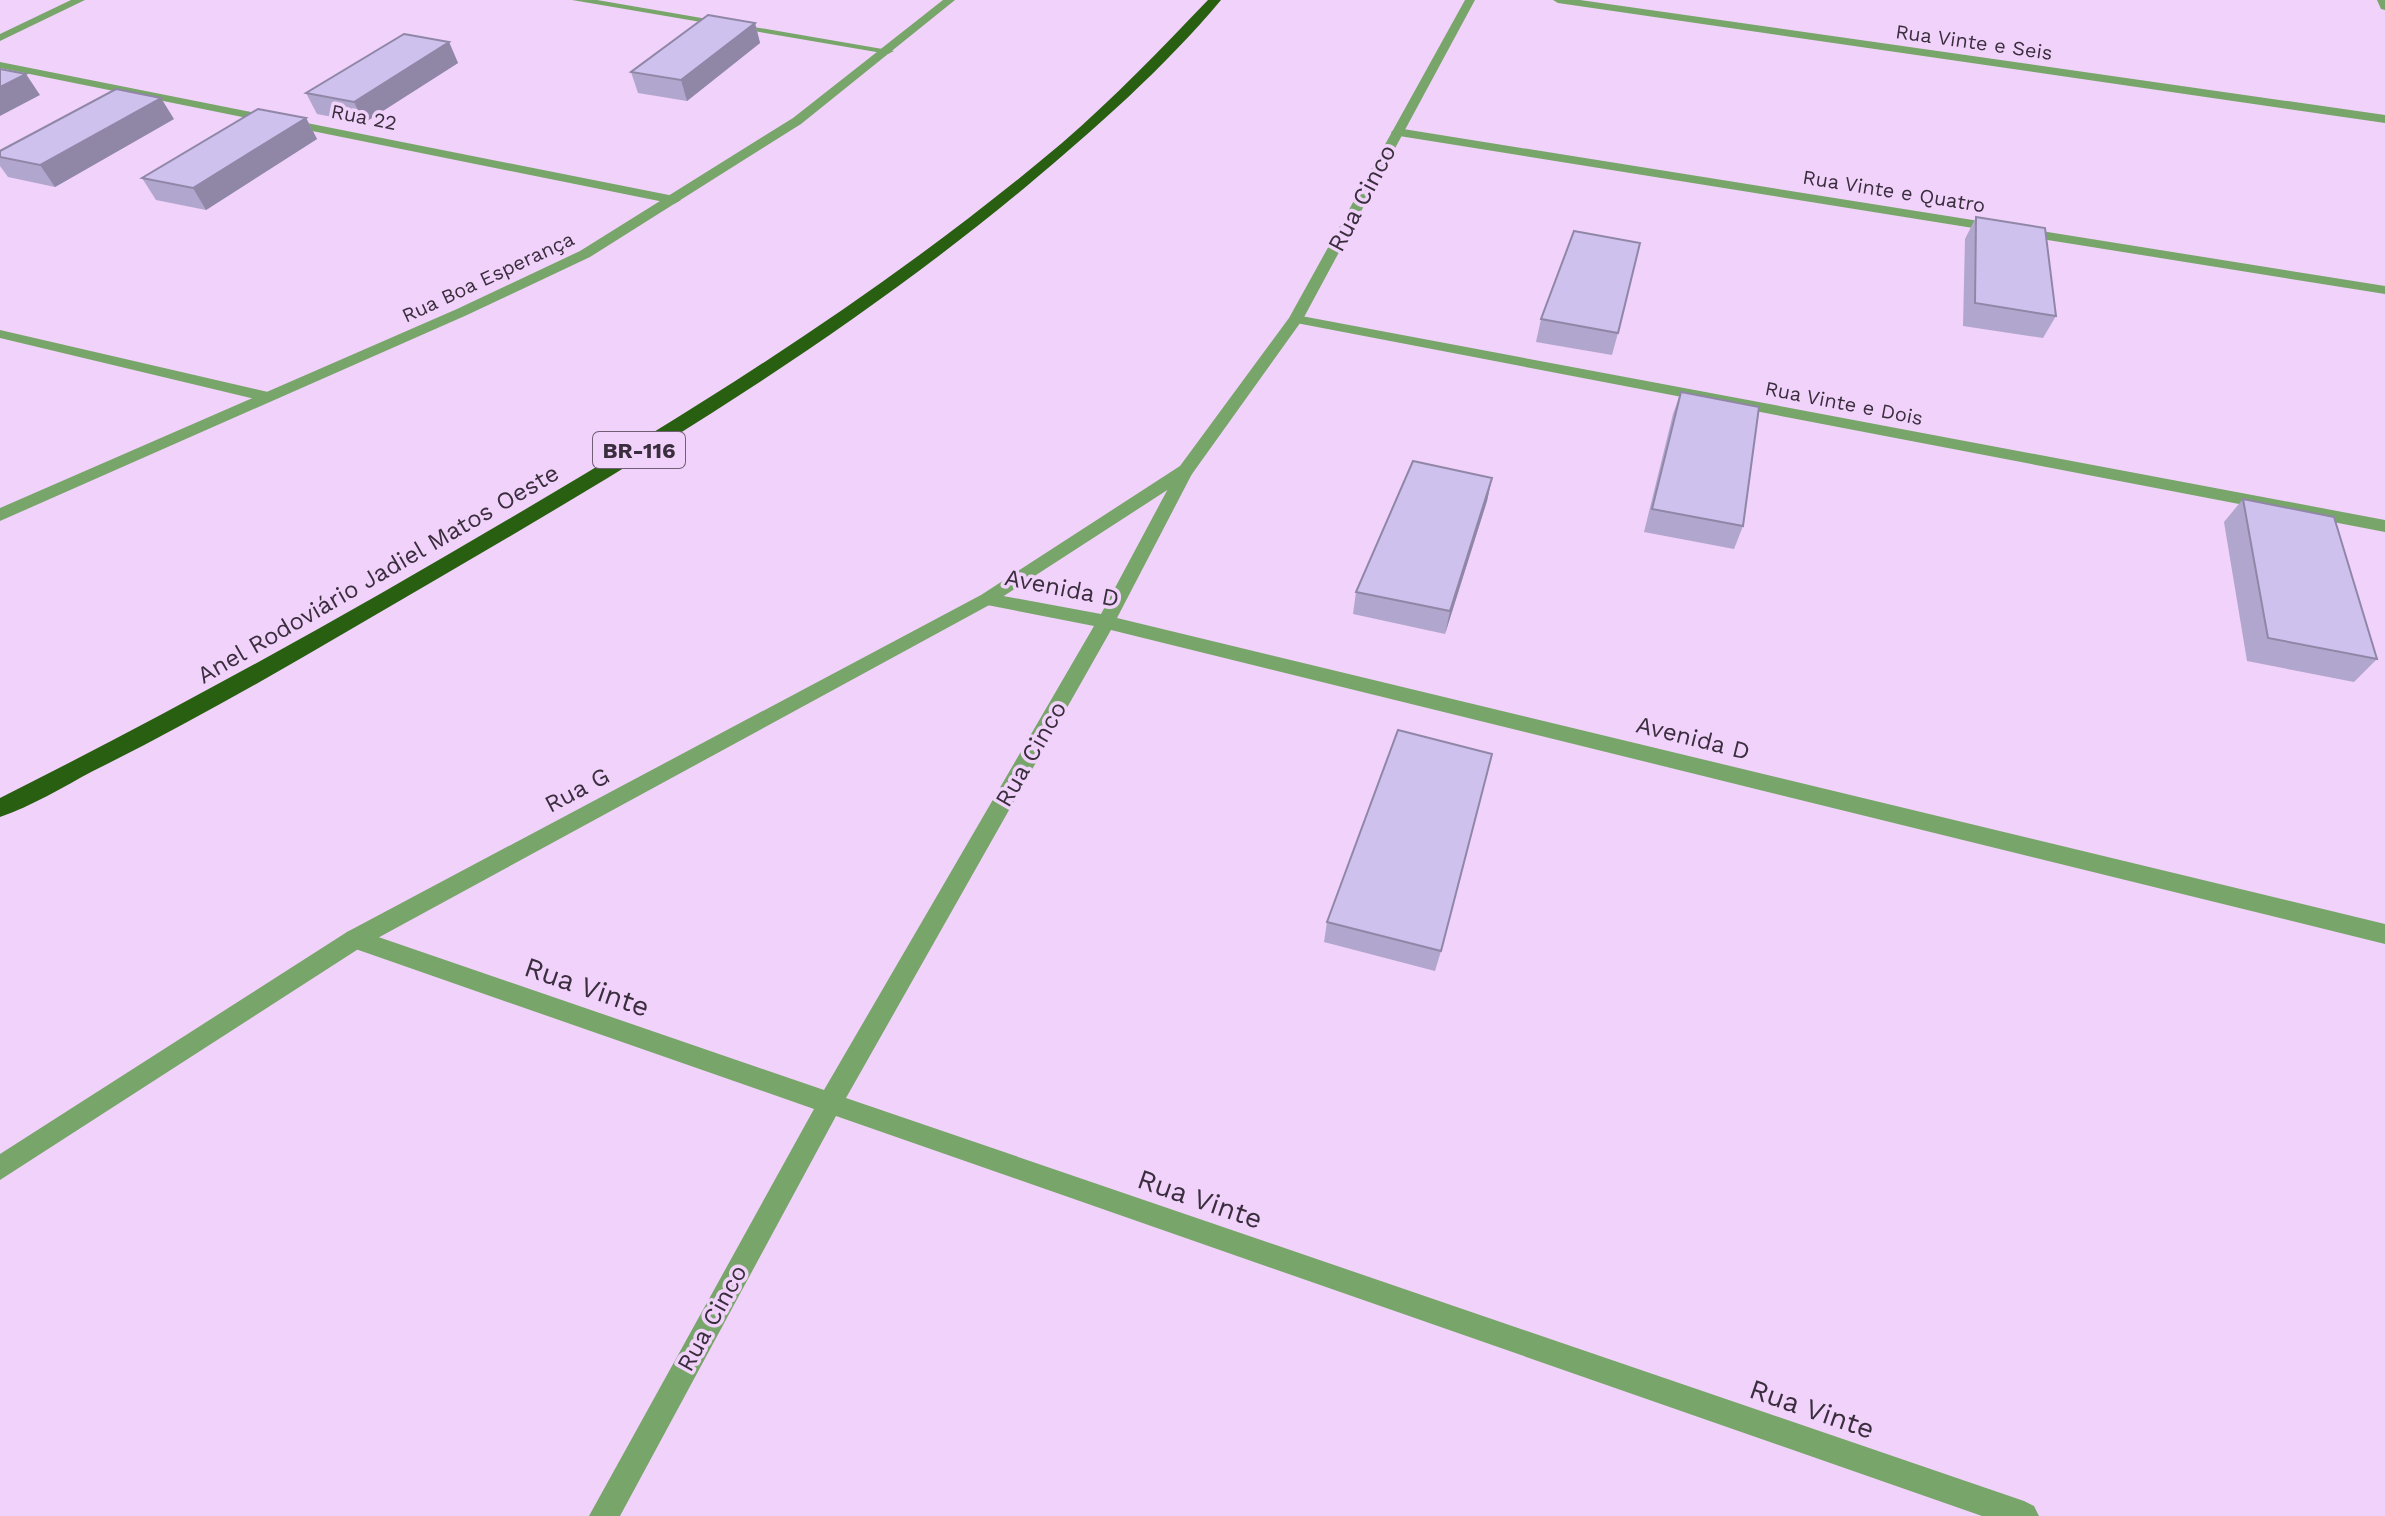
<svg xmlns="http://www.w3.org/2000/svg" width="2385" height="1516" viewBox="0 0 2385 1516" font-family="'Work Sans',sans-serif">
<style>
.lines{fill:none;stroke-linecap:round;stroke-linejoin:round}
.minor{fill:#78a56a;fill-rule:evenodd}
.tertiary{fill:#78a56a;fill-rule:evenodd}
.trunk{fill:#295f11;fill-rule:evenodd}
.wall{fill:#b1a6cd}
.shaded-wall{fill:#9087a7}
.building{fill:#cec1ee;stroke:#9087a7;stroke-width:2}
.labels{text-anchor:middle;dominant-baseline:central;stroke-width:7;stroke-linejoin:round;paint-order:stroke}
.far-street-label{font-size:20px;fill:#3a2e3e;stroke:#f1d2fa}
.shield{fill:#f1d2fa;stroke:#715f76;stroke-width:2}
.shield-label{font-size:22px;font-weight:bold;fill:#3a2e3e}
.street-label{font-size:24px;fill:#3a2e3e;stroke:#f1d2fa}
.near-street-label{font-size:28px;fill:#3a2e3e;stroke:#f1d2fa}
</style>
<rect width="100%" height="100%" fill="#f1d2fa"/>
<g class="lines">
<path class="minor" d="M 71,0 L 85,0 L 0,41 L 0,34 Z
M 572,0 L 597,0 L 894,51 L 888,54 Z
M 1553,0 L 1580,0 L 2385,115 L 2385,123 L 1558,3 Z
M 0,62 L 674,196 L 681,200 L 674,204 L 0,68 Z
M 1397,128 L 2385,286 L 2385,294 L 1393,135 L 1391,132 Z
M 1296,315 L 2385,520 L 2385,532 L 1291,322 L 1291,316 Z
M 0,330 L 268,392 L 276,397 L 268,402 L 0,338 Z
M 1186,465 L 1194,470 L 1117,618 L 2385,924 L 2385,944 L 1111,630 L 846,1098 L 2024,1501 L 2034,1506 L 2039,1516 L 1982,1516 L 836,1116 L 620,1516 L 589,1516 L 814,1109 L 347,946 L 344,939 L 347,932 L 355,929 L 824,1090 L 1094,626 L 987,605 L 978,599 L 987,593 L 1101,614 L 1178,470 Z"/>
<path class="tertiary" d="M 943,0 L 955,0 L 801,124 L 590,257 L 467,315 L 0,521 L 0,508 L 457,309 L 580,251 L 793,118 Z
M 1465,0 L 1475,0 L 1303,319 L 1192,474 L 993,603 L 363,946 L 0,1180 L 0,1154 L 347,932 L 981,595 L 1180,466 L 1289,318 Z
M 2377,0 L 2385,0 L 2385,10 L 2381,9 Z"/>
<path class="trunk" d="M 1208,0 L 1221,0 C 1164,68 1096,128 1028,185 C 822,357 585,493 353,628 C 268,678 182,727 93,771 C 63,787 32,806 0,817 L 0,798 C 177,709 349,614 519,513 C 708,402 894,285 1062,143 C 1114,98 1161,49 1208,0 Z"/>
</g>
<path class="wall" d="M 755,23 L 760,43 L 687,101 L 638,93 L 631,72 Z
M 449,42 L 458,63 L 364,123 L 317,114 L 306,93 Z
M 306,118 L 317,139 L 206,210 L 156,200 L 142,178 Z
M 174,119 L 55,187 L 8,177 L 0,166 L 0,151 Z
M 1976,217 L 2056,316 L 2043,338 L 1963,326 L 1965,239 Z
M 1541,319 L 1618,333 L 1612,355 L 1536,342 Z
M 1681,392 L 1743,526 L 1734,549 L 1644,532 L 1673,414 Z
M 1492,478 L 1487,501 L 1445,634 L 1353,614 L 1356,592 Z
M 2243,499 L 2377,659 L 2354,682 L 2247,661 L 2224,522 Z
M 1327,922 L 1441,951 L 1435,971 L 1324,942 Z"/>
<path class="shaded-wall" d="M 755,23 L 760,43 L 687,101 L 681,80 Z
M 449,42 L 458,63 L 364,123 L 354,102 Z
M 26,74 L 40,95 L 0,116 L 0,87 Z
M 161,98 L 174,119 L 55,187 L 40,165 Z
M 306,118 L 317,139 L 206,210 L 193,188 Z
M 1492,478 L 1487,501 L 1445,634 L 1450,611 Z"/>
<path class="building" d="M 708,15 L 755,23 L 681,80 L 631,72 Z
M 404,34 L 449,42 L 354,102 L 306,93 Z
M 0,69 L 26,74 L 0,87 Z
M 116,89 L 161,98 L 40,165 L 0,157 L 0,151 Z
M 258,109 L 306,118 L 193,188 L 142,178 Z
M 1976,217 L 2045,228 L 2056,316 L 1975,303 Z
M 1574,231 L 1640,243 L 1618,333 L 1541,319 Z
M 1681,392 L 1759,407 L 1743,526 L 1652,509 Z
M 1413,461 L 1492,478 L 1450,611 L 1356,592 Z
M 2243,499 L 2334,517 L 2377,659 L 2268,638 Z
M 1398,730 L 1492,754 L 1441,951 L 1327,922 Z"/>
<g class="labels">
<g class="far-street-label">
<text transform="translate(1974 42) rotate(8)">Rua Vinte e Seis</text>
<text transform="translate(364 117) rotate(11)">Rua 22</text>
<text transform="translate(1894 191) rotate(9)">Rua Vinte e Quatro</text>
<text transform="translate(488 277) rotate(-25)">Rua Boa Esperança</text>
<text transform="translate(1844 403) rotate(11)">Rua Vinte e Dois</text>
</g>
<rect class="shield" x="593" y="432" width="92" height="36" rx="6"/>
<g class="shield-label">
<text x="639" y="450">BR-116</text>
</g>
<g class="street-label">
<text transform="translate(1362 198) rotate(-62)">Rua Cinco</text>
<text transform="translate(378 574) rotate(-30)">Anel Rodoviário Jadiel Matos Oeste</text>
<text transform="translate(1062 588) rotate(11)">Avenida D</text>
<text transform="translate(1693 738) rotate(14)">Avenida D</text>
<text transform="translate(1031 754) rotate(-60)">Rua Cinco</text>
<text transform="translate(577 790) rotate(-28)">Rua G</text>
<text transform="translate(712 1318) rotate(-61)">Rua Cinco</text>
</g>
<g class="near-street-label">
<text transform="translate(587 987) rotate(19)">Rua Vinte</text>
<text transform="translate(1200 1199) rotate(19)">Rua Vinte</text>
<text transform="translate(1812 1409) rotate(19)">Rua Vinte</text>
</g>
</g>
</svg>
